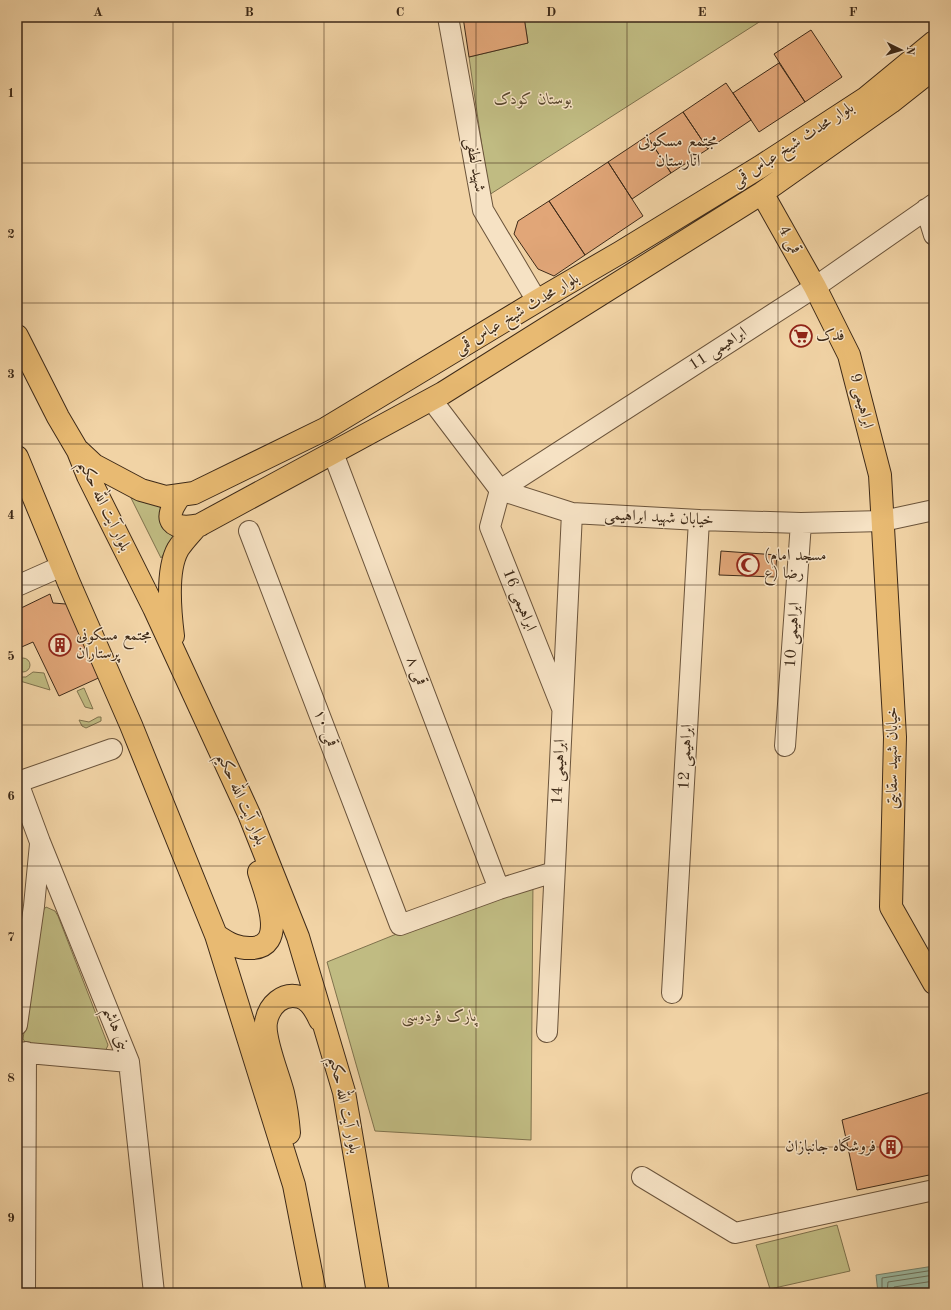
<svg xmlns="http://www.w3.org/2000/svg" width="951" height="1310" viewBox="0 0 951 1310" font-family="'Old Standard TT',Amiri,serif">
<style>
.green{fill:#c0bb82;stroke:#7f724d}
.water{fill:#9cb9a1;stroke:#76806a}
.lines{fill:none;stroke-linecap:round;stroke-linejoin:round}
.shore{stroke:#6d725c;stroke-width:1}
.building{fill:#e1a678;stroke:#3e2a18}
.minor-casing{stroke:#6b543b;stroke-width:22}
.major-casing{stroke:#3e2a18;stroke-width:24}
.minor{stroke:#f6e2c4;stroke-width:20}
.major{stroke:#e8ba72;stroke-width:22}
.grid{fill:none;stroke:#3e2a18;stroke-width:1;stroke-opacity:0.55}
.labels{text-anchor:middle;dominant-baseline:central;stroke-width:3;stroke-linejoin:round;paint-order:stroke}
.park-label{font-size:16px;font-style:italic;fill:#58472d;stroke:#f6e2c4}
.street-label{font-size:16px;fill:#3e2a18;stroke:#f6e2c4}
.poi-label{font-size:16px;fill:#3e2a18;stroke:#f6e2c4;text-anchor:start}
.neighbourhood-label{font-size:17px;fill:#3e2a18;stroke:#f6e2c4}
.neatline{fill:none;stroke:#3e2a18;stroke-width:1.5}
.grid-label{font-size:13px;text-anchor:middle;font-weight:bold;fill:#3e2a18}
</style>
<rect width="100%" height="100%" fill="#f1d3a5"/>
<filter id="stains"><feTurbulence type="fractalNoise" baseFrequency=".005" numOctaves="4"/><feColorMatrix values="0 0 0 0 .2 0 0 0 0 .09 0 0 0 0 .02 0 0 0 .5 -.17"/></filter>
<radialGradient id="worn" r=".72"><stop offset=".6" stop-color="#630" stop-opacity="0"/><stop offset="1" stop-color="#630" stop-opacity=".3"/></radialGradient>
<path class="green" d="M 524,17 L 767,17 L 489,195 L 469,57 L 528,43 Z
M 131,498 L 160,505 L 161,515 L 176,534 L 161,558 Z
M16 665a7 7 0 1 1 14 0a7 7 0 1 1-14 0Z
M 33,672 L 44,673 L 50,690 L 20,681 L 20,677 L 26,677 Z
M 84,688 L 93,709 L 85,707 L 77,691 Z
M 98,717 L 101,717 L 101,721 L 86,728 L 82,726 L 79,720 L 89,722 Z
M 533,879 L 531,1140 L 375,1131 L 327,962 Z
M 46,907 L 55,911 L 58,916 L 108,1045 L 105,1052 L 27,1045 L 23,1039 L 41,913 Z
M 837,1225 L 850,1271 L 770,1289 L 756,1245 Z"/>
<path class="water" d="M 934,1266 L 934,1293 L 878,1293 L 876,1275 Z"/>
<g class="lines">
<path class="shore" d="M 882,1293 L 882,1278 L 934,1270
M 887,1293 L 888,1282 L 934,1275
M 893,1293 L 894,1287 L 934,1281"/>
</g>
<path class="building" d="M 463,17 L 524,17 L 528,43 L 469,57 Z
M 811,30 L 842,77 L 805,102 L 774,54 Z
M 779,63 L 805,102 L 759,132 L 733,93 Z
M 726,83 L 751,120 L 708,149 L 683,112 Z
M 683,112 L 708,149 L 671,173 L 647,136 Z
M 647,136 L 671,173 L 632,199 L 608,162 Z
M 608,162 L 643,216 L 585,255 L 549,201 Z
M 549,201 L 585,255 L 554,276 L 538,269 L 514,234 L 518,221 Z
M 721,551 L 777,555 L 775,577 L 719,575 Z
M 50,594 L 53,603 L 66,604 L 72,599 L 105,675 L 59,696 L 33,642 L 17,649 L 17,610 Z
M 934,1091 L 934,1174 L 857,1190 L 842,1120 Z"/>
<g class="lines">
<g class="minor-casing">
<path id="minor" d="M 448,17 L 483,210 L 537,301
M 926,209 L 934,235
M 431,399 L 500,490 L 572,513 L 699,520 L 801,523 L 883,521 L 934,510
M 333,453 L 499,889
M 249,531 L 400,925 L 499,889 L 554,872
M 17,586 L 62,566
M 562,708 L 490,527 L 500,490 L 815,287 L 934,204
M 785,746 L 801,523
M 17,780 L 40,842 L 129,1062 L 154,1293
M 18,782 L 112,749
M 672,993 L 699,520
M 17,1025 L 34,906 L 40,844
M 547,1032 L 572,513
M 17,1052 L 129,1062
M 642,1177 L 735,1233 L 934,1190
M 25,1293 L 26,1052"/>
</g>
<g class="major-casing">
<path id="major" d="M 762,193 L 815,287 L 849,355 L 880,475 L 895,737 L 891,907 L 934,983
M 17,336 L 58,417 L 78,451 L 88,476 L 154,608 L 249,814 L 298,937 L 344,1092 L 378,1293
M 79,451 L 94,465 L 141,490 L 166,497 L 194,493 L 325,429 L 537,301 L 621,252 L 760,167 L 866,98 L 934,42
M 17,457 L 69,583 L 131,725 L 216,935 L 294,1185 L 315,1293
M 180,496 C 161,521 172,531 200,525
M 173,636 C 170,612 166,570 178,549 C 183,541 190,534 196,527 L 443,393 L 762,193 L 891,102 L 934,68
M 216,935 C 229,944 238,949 253,948 C 288,945 265,892 259,872
M 289,1133 C 288,1120 286,1106 283,1093 C 279,1076 263,1039 266,1022 C 269,1005 283,992 300,997 C 310,1000 316,1011 320,1020"/>
</g>
<use href="#minor" class="minor"/>
<use href="#major" class="major"/>
</g>
<path class="grid" d="M 173,17 L 173,1293M 324,17 L 324,1293M 476,17 L 476,1293M 627,17 L 627,1293M 778,17 L 778,1293M 17,163 L 934,163M 17,303 L 934,303M 17,444 L 934,444M 17,585 L 934,585M 17,725 L 934,725M 17,866 L 934,866M 17,1007 L 934,1007M 17,1147 L 934,1147"/>
<defs>
<g id="supermarket-ring" transform="scale(1.15)"><circle r="9.5" fill="#f6e2c4" stroke="#8f2418" stroke-width="1.5"/><path d="M-6-5.5h2.5l.6 2H6L4.5 2H-2.5L-4.4-4H-6ZM-1.5 3.2a1.3 1.3 0 1 0 .1 0ZM3 3.2a1.3 1.3 0 1 0 .1 0Z" fill="#8f2418"/></g>
<g id="mosque-ring" transform="scale(1.15)"><circle r="9.5" fill="#f6e2c4" stroke="#8f2418" stroke-width="1.5"/><path d="M3.5-4.9A6 6 0 1 0 3.5 4.9A5 5 0 1 1 3.5-4.9Z" fill="#8f2418"/></g>
<g id="building-ring" transform="scale(1.15)"><circle r="9.5" fill="#f6e2c4" stroke="#8f2418" stroke-width="1.5"/><path d="M-4-6H4V6H1V3H-1V6H-4ZM-2.5-4.3h1.7v1.8h-1.7ZM.8-4.3h1.7v1.8H.8ZM-2.5-1h1.7V.8h-1.7ZM.8-1h1.7V.8H.8Z" fill="#8f2418"/></g>
</defs>
<g fill-rule="evenodd">
<use href="#supermarket-ring" x="801" y="336"/>
<use href="#mosque-ring" x="748" y="565"/>
<use href="#building-ring" x="60" y="645"/>
<use href="#building-ring" x="891" y="1147"/>
</g>
<g class="labels">
<g class="park-label">
<text x="533" y="100">بوستان کودک</text>
<text x="439" y="1017">پارک فردوسی</text>
</g>
<g class="street-label">
<text transform="translate(793 145) rotate(-33)">بلوار محدث شیخ عباس قمی</text>
<text transform="translate(475 165) rotate(80)">شهید لطفی</text>
<text transform="translate(789 240) rotate(61)">قمی 4</text>
<text transform="translate(517 314) rotate(-31)">بلوار محدث شیخ عباس قمی</text>
<text transform="translate(718 349) rotate(-33)">ابراهیمی 11</text>
<text transform="translate(861 401) rotate(76)">ابراهیمی 9</text>
<text transform="translate(104 506) rotate(64)">بلوار آیت الله حکیم</text>
<text transform="translate(659 518) rotate(3)">خیابان شهید ابراهیمی</text>
<text transform="translate(519 600) rotate(68)">ابراهیمی 16</text>
<text transform="translate(793 635) rotate(-86)">ابراهیمی 10</text>
<text transform="translate(416 671) rotate(69)">قمی ۸</text>
<text transform="translate(325 728) rotate(69)">قمی ۱۰</text>
<text transform="translate(686 757) rotate(-87)">ابراهیمی 12</text>
<text transform="translate(893 758) rotate(-90)">خیابان شهید سقایتی</text>
<text transform="translate(559 772) rotate(-87)">ابراهیمی 14</text>
<text transform="translate(241 799) rotate(66)">بلوار آیت الله حکیم</text>
<text transform="translate(116 1029) rotate(68)">بنی هاشم</text>
<text transform="translate(344 1105) rotate(78)">بلوار آیت الله حکیم</text>
</g>
<g class="poi-label">
<text x="816" y="336">فدک</text>
<text x="764" y="556">(مسجد امام<tspan x="764" dy="18">رضا (ع</tspan></text>
<text x="76" y="636">مجتمع مسکونی<tspan x="76" dy="18">پرستاران</tspan></text>
<text x="876" y="1147" text-anchor="end">فروشگاه جانبازان</text>
</g>
<g class="neighbourhood-label">
<text x="678" y="141">مجتمع مسکونی<tspan x="678" dy="20">انارستان</tspan></text>
</g>
</g>
<rect width="951" height="1310" fill="none" stroke="#f1d3a5" stroke-width="44"/>
<g transform="translate(901 50) rotate(95)" stroke="#f6e2c4" stroke-width="3" paint-order="stroke">
<path d="M0-3L7 15L0 10L-7 15Z" fill="#3e2a18"/>
<text y="-6" font-size="11" font-weight="bold" text-anchor="middle" fill="#3e2a18">N</text>
</g>
<rect x="22" y="22" width="907" height="1266" class="neatline"/>
<g class="grid-label">
<text x="98" y="16">A</text>
<text x="249" y="16">B</text>
<text x="400" y="16">C</text>
<text x="551" y="16">D</text>
<text x="702" y="16">E</text>
<text x="853" y="16">F</text>
<text x="11" y="97">1</text>
<text x="11" y="238">2</text>
<text x="11" y="378">3</text>
<text x="11" y="519">4</text>
<text x="11" y="660">5</text>
<text x="11" y="800">6</text>
<text x="11" y="941">7</text>
<text x="11" y="1082">8</text>
<text x="11" y="1222">9</text>
</g>
<rect width="100%" height="100%" filter="url(#stains)"/>
<rect width="100%" height="100%" fill="url(#worn)"/>
</svg>
